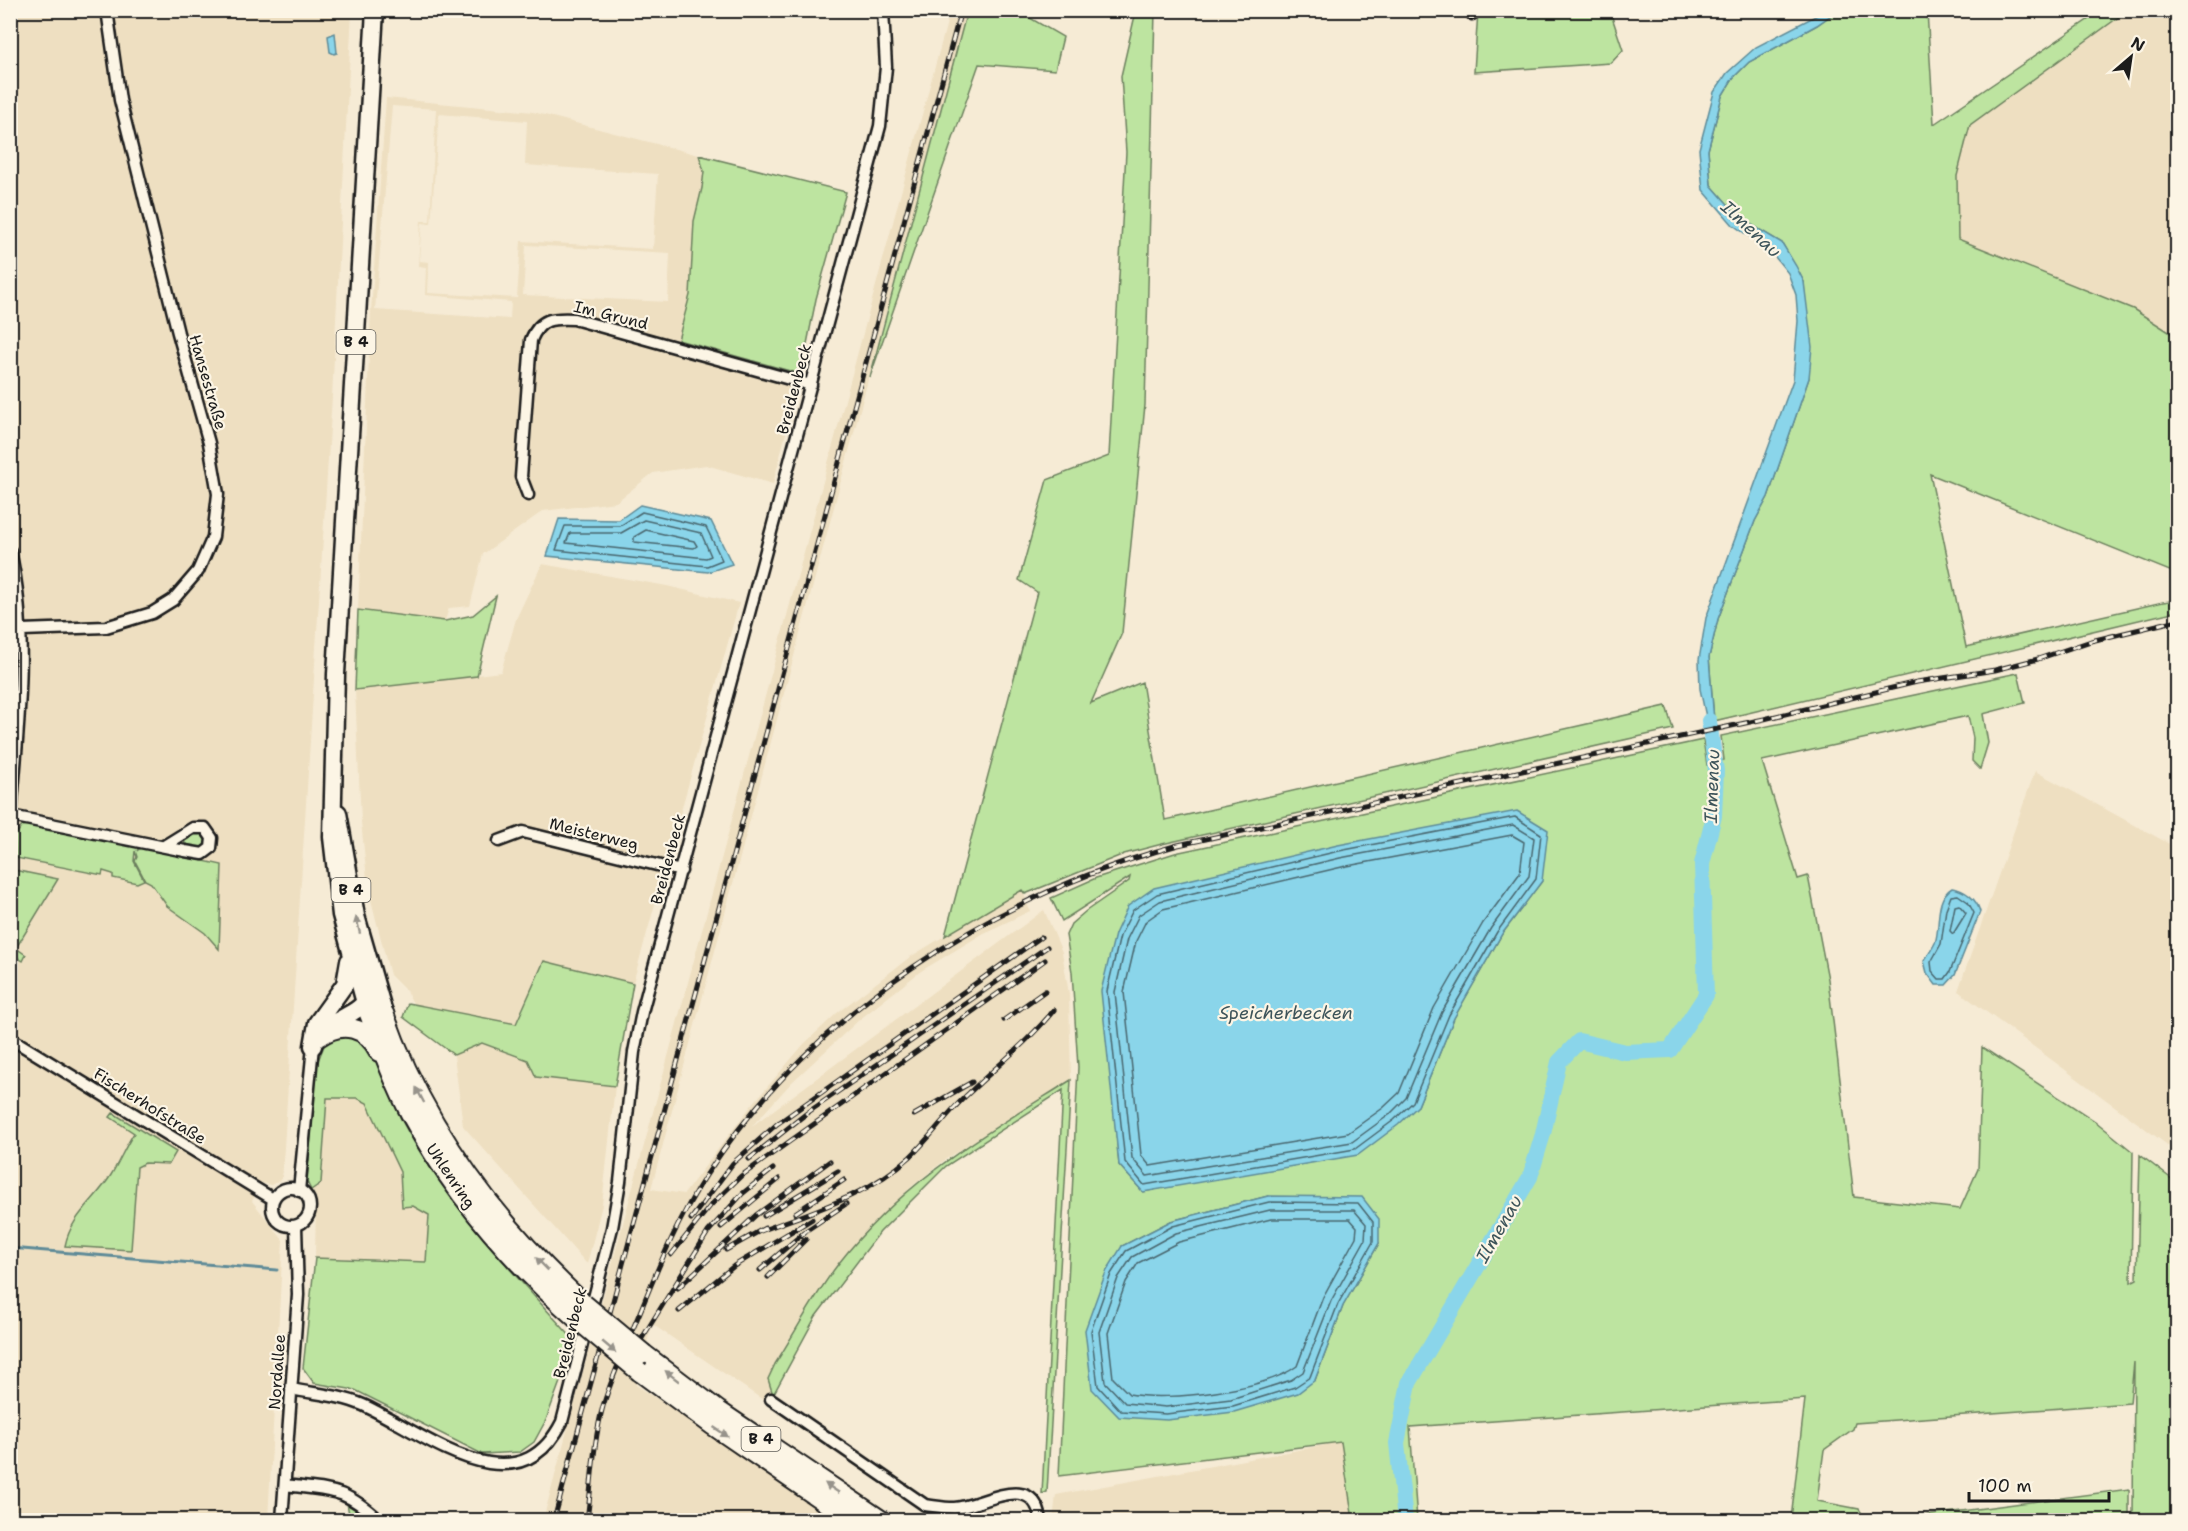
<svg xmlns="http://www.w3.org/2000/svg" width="2188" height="1531" viewBox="0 0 2188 1531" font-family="'Shantell Sans',sans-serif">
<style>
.built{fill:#eedfc1;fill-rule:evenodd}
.green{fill:#bde4a0;stroke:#6c805e;stroke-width:1.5;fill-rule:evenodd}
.water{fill:#8ad5ea;stroke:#5e8b98;stroke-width:1.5}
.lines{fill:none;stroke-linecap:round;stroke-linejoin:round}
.shore{stroke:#48666e;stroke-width:1.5}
.stream{stroke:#5e8b98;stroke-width:3}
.river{stroke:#8ad5ea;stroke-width:16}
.street-casing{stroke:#1c1c1c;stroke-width:15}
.primary-casing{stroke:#1c1c1c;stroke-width:21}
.highway-casing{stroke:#1c1c1c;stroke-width:22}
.street{stroke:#fcf5e5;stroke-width:10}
.primary{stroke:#fcf5e5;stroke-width:16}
.highway{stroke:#fcf5e5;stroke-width:18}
.rail-casing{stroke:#1c1c1c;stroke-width:5}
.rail{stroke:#fcf5e5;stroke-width:3;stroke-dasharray:9;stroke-linecap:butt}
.highway-bridge-casing{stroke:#1c1c1c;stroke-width:22;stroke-linecap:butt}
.highway-bridge{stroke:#fcf5e5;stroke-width:18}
.oneway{fill:#97938b}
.labels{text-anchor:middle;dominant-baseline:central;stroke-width:4.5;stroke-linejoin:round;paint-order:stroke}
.shield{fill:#fcf5e5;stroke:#5f5d58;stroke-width:1.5}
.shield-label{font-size:15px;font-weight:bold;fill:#1c1c1c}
.street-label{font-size:16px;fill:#1c1c1c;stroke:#fcf5e5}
.water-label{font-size:18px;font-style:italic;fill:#3d545a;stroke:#fcf5e5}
</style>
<rect width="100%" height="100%" fill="#f6ebd5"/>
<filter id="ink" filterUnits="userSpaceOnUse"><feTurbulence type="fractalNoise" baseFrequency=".0167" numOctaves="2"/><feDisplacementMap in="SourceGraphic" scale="12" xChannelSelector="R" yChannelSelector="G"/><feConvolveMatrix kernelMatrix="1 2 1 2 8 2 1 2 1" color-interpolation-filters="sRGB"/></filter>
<g filter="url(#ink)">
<path class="built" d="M 10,11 L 352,11 L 332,397 L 282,1179 L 271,1185 L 262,1183 L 252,1201 L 283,1240 L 268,1520 L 11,1520 Z
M 950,11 L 967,11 L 651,1189 L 684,1194 L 751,1106 L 804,1044 L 837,1013 L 910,957 L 1022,889 L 1030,911 L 984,933 L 921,971 L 859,1020 L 792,1082 L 752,1126 L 1044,910 L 1062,952 L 1069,994 L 1071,1080 L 946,1159 L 911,1187 L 838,1264 L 775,1364 L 770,1389 L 773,1395 L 769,1404 L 652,1324 L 636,1385 L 841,1520 L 543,1520 Z
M 2127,11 L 2177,11 L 2177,337 L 2133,309 L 1958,239 L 1957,176 L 1970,125 Z
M 386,98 L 533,112 L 699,155 L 704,171 L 702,188 L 694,221 L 690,295 L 678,340 L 801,374 L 773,484 L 706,465 L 653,473 L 616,502 L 543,511 L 483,554 L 470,606 L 449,608 L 445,621 L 358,610 L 371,311 ZM 392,106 L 436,109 L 430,221 L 421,221 L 418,266 L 426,267 L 425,295 L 511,302 L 510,319 L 375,310 ZM 439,114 L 527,121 L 525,165 L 658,174 L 653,249 L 521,241 L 517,298 L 428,293 L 429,262 L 419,261 L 420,245 L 422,223 L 431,224 ZM 526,245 L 670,253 L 668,302 L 523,295 Z
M 542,564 L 667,586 L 739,603 L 633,983 L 544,961 L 516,1024 L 414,1005 L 407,992 L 390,975 L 368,888 L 361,822 L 355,690 L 501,672 L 516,619 Z
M 2035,771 L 2177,848 L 2177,1152 L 1958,991 Z
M 482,1043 L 528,1060 L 537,1077 L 615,1086 L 602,1205 L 587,1264 L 463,1126 L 454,1055 Z
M 327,1097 L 357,1098 L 368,1103 L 400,1172 L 402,1207 L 413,1206 L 429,1215 L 426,1263 L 315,1258 L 316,1197 L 311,1190 L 321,1183 Z
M 1341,1442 L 1353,1520 L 1053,1520 L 1056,1495 Z"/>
<path class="green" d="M 967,11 L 1018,11 L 1063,37 L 1055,70 L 979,64 L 870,377 Z
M 1136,11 L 1155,11 L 1145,405 L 1122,633 L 1091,703 L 1142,682 L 1165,820 L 1666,706 L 1673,729 L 1162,844 L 1124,854 L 1025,894 L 1022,890 L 945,936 L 1037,592 L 1019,580 L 1047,480 L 1109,456 L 1126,152 L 1121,76 Z
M 1478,11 L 1610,11 L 1623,50 L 1611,63 L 1474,72 Z
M 1837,11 L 1927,11 L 1934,124 L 2101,11 L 2127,11 L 1970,125 L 1957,176 L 1958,239 L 2133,309 L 2177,337 L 2177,574 L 1930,474 L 1966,647 L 2163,602 L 2177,600 L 2177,611 L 1714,721 L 1709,657 L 1718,619 L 1755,521 L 1768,497 L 1809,378 L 1804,282 L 1782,243 L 1740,218 L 1711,185 L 1708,150 L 1722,96 L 1733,78 L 1749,62 L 1817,25 Z
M 699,155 L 846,192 L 816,299 L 801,374 L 678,340 L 690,295 L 694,221 L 702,188 L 704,171 Z
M 496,596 L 477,676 L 355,690 L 358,610 L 445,621 L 473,615 Z
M 2018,673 L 2025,703 L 1983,714 L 1988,743 L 1980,769 L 1972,761 L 1973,738 L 1968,716 L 1762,761 L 1798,879 L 1808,876 L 1828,979 L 1854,1197 L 1960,1209 L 1978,1169 L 1982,1047 L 2095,1121 L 2133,1152 L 2131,1282 L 2137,1279 L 2140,1155 L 2177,1183 L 2177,1520 L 2133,1520 L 2134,1362 L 2130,1403 L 1855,1423 L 1853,1429 L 1824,1450 L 1817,1501 L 1859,1509 L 1866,1520 L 1779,1520 L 1791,1519 L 1805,1399 L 1410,1427 L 1417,1520 L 1353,1520 L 1341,1442 L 1059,1476 L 1078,1067 L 1072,972 L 1066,935 L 1071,924 L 1086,911 L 1129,881 L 1130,877 L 1062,921 L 1051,898 L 1096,878 L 1175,853 L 1703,740 L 1707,765 L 1724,760 L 1721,736 ZM 1542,881 L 1502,934 L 1454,1018 L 1418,1106 L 1182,1184 L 1143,1192 L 1119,1165 L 1115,1120 ZM 1268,1196 L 1379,1243 L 1343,1306 L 1315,1380 L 1122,1246 L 1171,1221 Z
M 29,825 L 139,847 L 137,851 L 141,847 L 222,865 L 219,949 L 205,933 L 167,906 L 151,883 L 145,880 L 135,861 L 137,857 L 135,851 L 134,861 L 144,880 L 137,883 L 113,878 L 113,874 L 103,871 L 102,875 L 16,858 L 15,836 L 22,826 Z
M 191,833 L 203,833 L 208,842 L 202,848 L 185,844 L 184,838 Z
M 14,870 L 58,879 L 16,948 L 26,955 L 23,961 L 11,953 L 10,897 Z
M 544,961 L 633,983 L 615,1086 L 536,1077 L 528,1060 L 482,1043 L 454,1055 L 403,1017 L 408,1003 L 516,1024 Z
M 334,1035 C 339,1035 347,1033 352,1035 C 379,1046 389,1096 402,1121 C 446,1203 512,1272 575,1341 L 546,1420 L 534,1442 L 520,1452 L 482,1454 L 355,1390 L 314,1383 L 303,1368 L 315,1258 L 426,1262 L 429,1215 L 413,1206 L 402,1207 L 400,1172 L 367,1103 L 357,1098 L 327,1098 L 321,1183 L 311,1190 L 307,1182 L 317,1063 L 326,1041 Z
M 1071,1080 L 1047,1492 L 1042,1494 L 1063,1090 L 946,1166 L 880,1232 L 816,1316 L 773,1395 L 768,1379 L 775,1364 C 796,1331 815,1294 839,1263 C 904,1180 984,1135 1071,1080 Z
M 113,1113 L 176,1152 L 169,1164 L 145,1163 L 137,1167 L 131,1250 L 65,1246 C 71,1215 96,1200 111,1175 C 119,1162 125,1147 134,1133 L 110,1117 Z
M 2129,1489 L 2129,1520 L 1893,1520 Z
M 350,1500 L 370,1520 L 350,1520 L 347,1503 Z"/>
<path class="water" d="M 1825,11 L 1837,11 L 1817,25 L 1749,62 L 1733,78 L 1722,96 L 1708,150 L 1711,185 L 1740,218 L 1782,243 L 1796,266 L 1804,282 L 1812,347 L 1809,378 L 1768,497 L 1755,521 L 1718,619 L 1709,657 L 1714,721 L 1712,745 L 1700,689 L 1699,660 L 1706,618 L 1793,380 L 1798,321 L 1796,295 L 1788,273 L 1771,252 L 1733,225 L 1703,190 L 1699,149 L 1714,92 L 1727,73 L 1756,47 Z
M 335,33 L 337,53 L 334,54 L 330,52 L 328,36 Z
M 640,505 L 711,521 L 732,564 L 708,572 L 547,556 L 559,519 L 619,520 Z
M 1517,811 L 1548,830 L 1542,881 L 1502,934 L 1454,1018 L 1418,1106 L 1398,1125 L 1358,1155 L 1143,1192 L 1119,1165 L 1101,991 L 1115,934 L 1128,906 L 1154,888 L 1338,845 Z
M 1952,888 C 1965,890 1977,899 1980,912 L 1955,975 L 1946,985 L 1936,985 L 1927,973 L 1924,961 C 1928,955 1932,949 1935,943 C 1941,926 1934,899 1952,888 Z
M 1268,1196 L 1362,1197 L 1379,1219 L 1379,1243 L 1343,1306 L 1315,1380 L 1298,1393 L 1234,1412 L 1167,1420 L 1119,1417 L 1092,1389 L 1085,1330 L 1106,1272 L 1122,1246 L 1171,1221 Z"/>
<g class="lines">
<path class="shore" d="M 642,512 L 706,527 L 722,560 L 707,566 L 556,550 L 565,526 L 620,526 Z
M 644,520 L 701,533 L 711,556 L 706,558 L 566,543 L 570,533 L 621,533 Z
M 646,530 L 694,541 L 697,546 L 694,548 L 634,542 L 634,537 Z
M 1515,817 L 1541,834 L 1536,879 L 1497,932 L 1449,1015 L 1413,1102 L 1394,1120 L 1355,1149 L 1144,1185 L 1125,1162 L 1107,991 L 1120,936 L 1133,910 L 1157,894 L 1339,851 Z
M 1513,825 L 1534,838 L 1529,876 L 1491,928 L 1442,1012 L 1406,1098 L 1389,1115 L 1352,1142 L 1147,1176 L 1132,1158 L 1115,992 L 1127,939 L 1139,915 L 1160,901 L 1340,858 Z
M 1512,835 L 1524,842 L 1520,873 L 1483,923 L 1434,1008 L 1399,1093 L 1383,1108 L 1348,1133 L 1150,1166 L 1141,1155 L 1124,992 L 1136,941 L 1146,921 L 1163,909 L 1342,867 Z
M 1958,895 L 1968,902 L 1974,913 L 1950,972 L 1945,979 L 1939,979 L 1932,971 L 1931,962 L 1941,944 L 1946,909 L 1951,896 Z
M 1959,905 L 1966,913 L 1953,934 L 1950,931 L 1955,906 Z
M 1269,1202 L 1358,1203 L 1373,1222 L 1373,1242 L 1338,1304 L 1310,1377 L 1295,1387 L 1233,1406 L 1166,1414 L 1121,1411 L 1098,1386 L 1091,1331 L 1111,1274 L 1126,1251 L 1173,1226 Z
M 1270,1210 L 1354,1210 L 1366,1224 L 1365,1240 L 1331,1301 L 1303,1372 L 1291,1380 L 1231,1399 L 1166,1407 L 1125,1403 L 1105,1382 L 1099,1332 L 1118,1278 L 1132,1257 L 1176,1233 Z
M 1271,1219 L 1350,1219 L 1357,1227 L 1356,1237 L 1323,1297 L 1297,1366 C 1265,1390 1168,1402 1129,1394 L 1113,1378 L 1108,1333 L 1126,1282 L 1138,1263 L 1179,1242 Z"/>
<path class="stream" d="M 10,1248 L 277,1270"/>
<path class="river" d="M 1405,1520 L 1397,1443 L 1409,1383 L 1530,1177 L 1543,1134 L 1559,1062 L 1579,1041 L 1625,1052 L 1670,1050 L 1706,995 L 1702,864 L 1714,816 L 1716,771 L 1709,721"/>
<g class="street-casing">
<path id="street" d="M 1472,14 L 1473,10
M 528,495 L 521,477 L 531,340 C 540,318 552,318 574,319 L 811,385
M 10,551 C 31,642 16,738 10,831
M 22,630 L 106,627 L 152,613 L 173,600 L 198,571 L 213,537 L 218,494 L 209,443 L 178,333 L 120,100 L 107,10
M 11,816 L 185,851 L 203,854 L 211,848 L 212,838 L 205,828 L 193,828 L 164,846
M 499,841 L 523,832 L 681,871
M 10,1038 L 273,1199
M272 1207a19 19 0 1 1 38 0a19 19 0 1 1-38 0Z
M 299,1191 L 313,1046
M 291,1389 C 315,1394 340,1395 363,1405 C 423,1432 516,1513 562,1422 L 612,1228 L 620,1182 L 634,1052 L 642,1012 L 880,126 L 886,67 L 883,10
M 771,1399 L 925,1505 C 934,1506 944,1508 954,1508 C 982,1507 1033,1469 1041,1520
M 285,1485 C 331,1491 343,1487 379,1520
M 282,1520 L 298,1295 L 296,1226"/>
</g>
<g class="primary-casing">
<path id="primary" d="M 338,813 L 356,916 L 384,1013
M 365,1003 L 341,915 L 332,837 L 336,674 L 375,10
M 320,1035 C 335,1016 360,1016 370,994
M 313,1046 L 317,1023 L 345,984 L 349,961"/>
</g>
<g class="highway-casing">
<path id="highway" d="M 365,1003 C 379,1041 393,1082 412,1117 C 454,1195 513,1263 579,1321
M 384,1013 C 423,1126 497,1224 584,1304
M 319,1037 C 342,1020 367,1027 379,1052
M 644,1354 L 719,1411 L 881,1520
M 640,1372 L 712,1425 L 851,1520"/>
</g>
<use href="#street" class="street"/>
<use href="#primary" class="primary"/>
<use href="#highway" class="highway"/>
<g class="rail-casing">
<path id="rail" d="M 1004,1020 L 1045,991
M 914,1115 L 972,1082
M 749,1159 L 807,1113 L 1047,947
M 795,1213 L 844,1180
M 764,1216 L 838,1171
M 691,1219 L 733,1163 L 777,1124 L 1041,937
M 721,1227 L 779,1179
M 758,1232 C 812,1211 866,1197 910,1157 C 931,1137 947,1113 969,1093 C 998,1065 1029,1041 1054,1010
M 726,1250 L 765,1228
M 671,1255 L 711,1205 L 741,1176 L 1045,960
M 760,1270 L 807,1230 L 846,1204
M 768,1277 L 806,1239
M 678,1288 L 756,1215 L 830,1161
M 679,1311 L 734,1266 L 812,1219
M 626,1364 L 708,1232 L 742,1194 L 773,1169
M 554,1520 L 961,10
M 587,1520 C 592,1483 593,1443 603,1406 C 613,1374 627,1343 640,1312 C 659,1265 679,1217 707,1174 C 814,1010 991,897 1178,845 L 1764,719 L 1917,682 L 1995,670 L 2038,659 L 2091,641 L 2178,620"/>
</g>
<use href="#rail" class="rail"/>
<g class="highway-bridge-casing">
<path id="highway-bridge" d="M 584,1304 L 644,1354
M 579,1321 L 640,1372"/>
</g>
<use href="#highway-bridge" class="highway-bridge"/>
</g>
<defs><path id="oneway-solid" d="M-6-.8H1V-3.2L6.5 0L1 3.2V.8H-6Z" transform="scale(1.5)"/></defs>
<g class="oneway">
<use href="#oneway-solid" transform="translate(358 925) rotate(-103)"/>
<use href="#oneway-solid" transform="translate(420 1095) rotate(-118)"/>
<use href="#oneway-solid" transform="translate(542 1264) rotate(-134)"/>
<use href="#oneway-solid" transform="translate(609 1347) rotate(40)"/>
<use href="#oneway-solid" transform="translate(672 1376) rotate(-142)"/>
<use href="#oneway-solid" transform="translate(721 1432) rotate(34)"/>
<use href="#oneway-solid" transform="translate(832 1488) rotate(-146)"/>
</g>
</g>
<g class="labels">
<g class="shield">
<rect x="336.5" y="330" width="39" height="24" rx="4.5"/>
<rect x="331.5" y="878" width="39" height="24" rx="4.5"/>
<rect x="741.5" y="1427" width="39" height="24" rx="4.5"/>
</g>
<g class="shield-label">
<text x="356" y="342">B 4</text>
<text x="351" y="890">B 4</text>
<text x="761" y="1439">B 4</text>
</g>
<g class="street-label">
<text transform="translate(611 315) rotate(14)">Im Grund</text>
<text transform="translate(208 382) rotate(74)">Hansestraße</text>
<text transform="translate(794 389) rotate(-75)">Breidenbeck</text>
<text transform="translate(594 834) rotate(14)">Meisterweg</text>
<text transform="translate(668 859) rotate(-75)">Breidenbeck</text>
<text transform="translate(150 1106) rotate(32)">Fischerhofstraße</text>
<text transform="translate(451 1176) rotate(56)">Uhlenring</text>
<text transform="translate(570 1333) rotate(-76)">Breidenbeck</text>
<text transform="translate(277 1372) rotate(-86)">Nordallee</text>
</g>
<g class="water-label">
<text transform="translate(1751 229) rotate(43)">Ilmenau</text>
<text transform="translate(1712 786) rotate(-88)">Ilmenau</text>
<text x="1286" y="1013">Speicherbecken</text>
<text transform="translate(1499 1229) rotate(-60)">Ilmenau</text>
</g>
</g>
<rect width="2188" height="1531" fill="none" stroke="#fcf5e5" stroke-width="36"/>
<rect x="18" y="18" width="2152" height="1495" fill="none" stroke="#1c1c1c" stroke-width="2" filter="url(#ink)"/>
<g transform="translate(2131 57) rotate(29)" stroke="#fcf5e5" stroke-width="4.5" paint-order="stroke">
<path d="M0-4.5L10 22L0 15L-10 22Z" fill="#1c1c1c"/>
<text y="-9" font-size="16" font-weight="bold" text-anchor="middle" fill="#1c1c1c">N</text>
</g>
<path d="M1969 1492v9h140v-9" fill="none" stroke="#1c1c1c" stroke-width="3"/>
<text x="1978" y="1492" font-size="18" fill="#1c1c1c" stroke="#fcf5e5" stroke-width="4.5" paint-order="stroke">100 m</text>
</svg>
